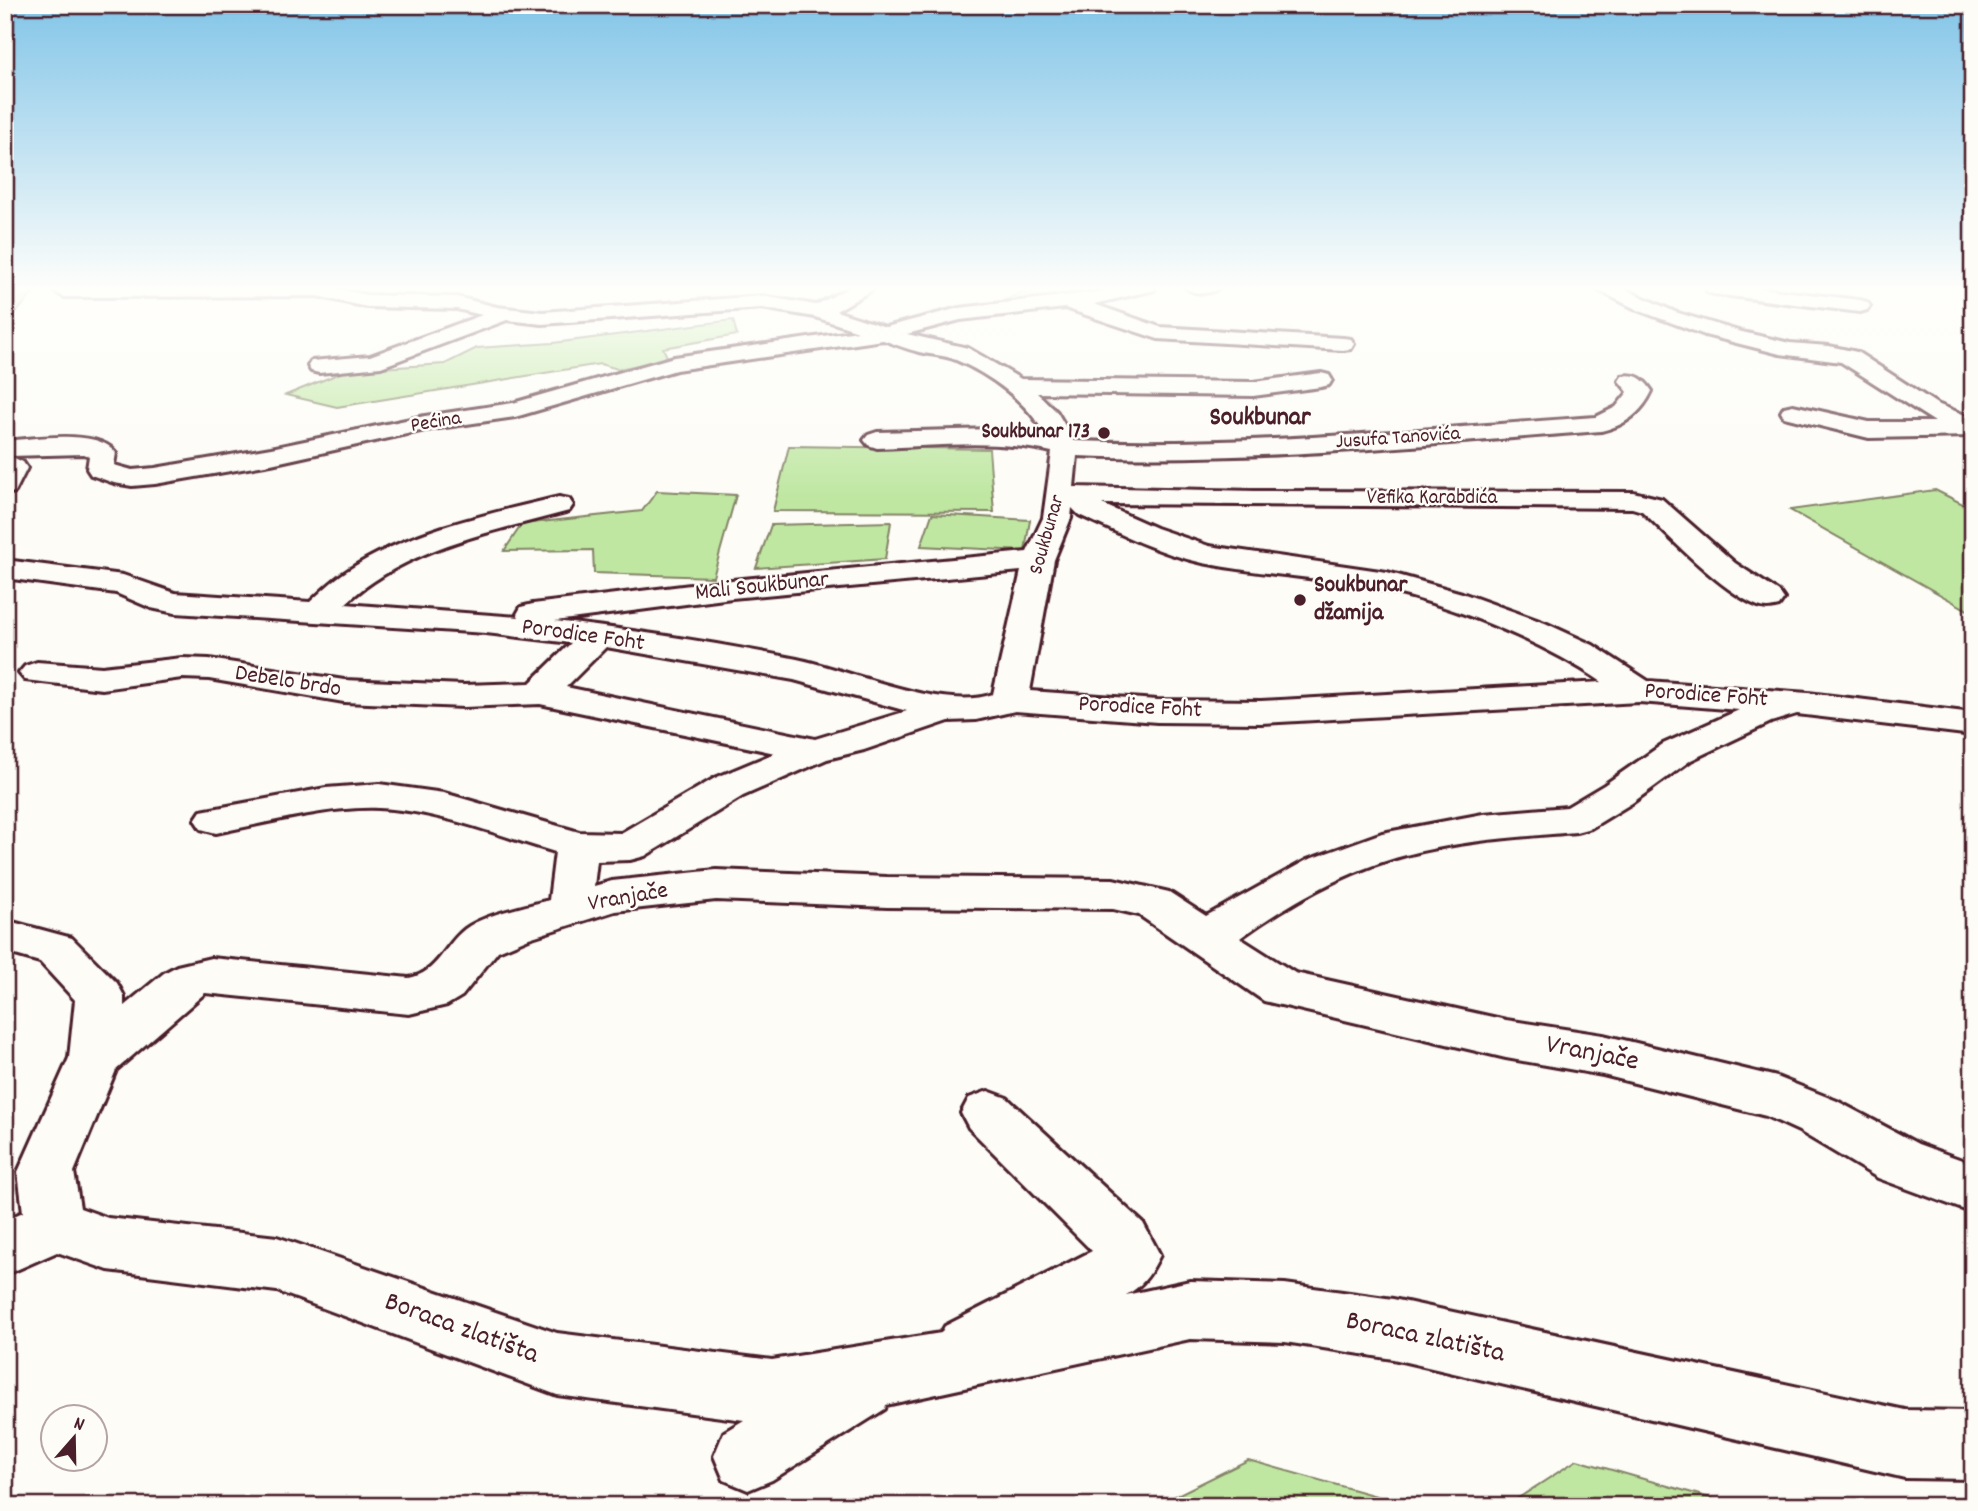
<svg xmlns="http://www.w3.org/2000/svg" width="1978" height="1511" viewBox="0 0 1978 1511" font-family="Dekko,sans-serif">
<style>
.green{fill:#bfe7a2;stroke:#848366;stroke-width:2}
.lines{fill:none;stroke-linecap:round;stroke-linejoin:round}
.minor-casing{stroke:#4a1f2b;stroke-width:6}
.minor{fill:#fdfcf7;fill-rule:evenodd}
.poi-dot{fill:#4a1f2b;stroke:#fdfcf7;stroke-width:2.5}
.labels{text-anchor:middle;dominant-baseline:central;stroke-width:5;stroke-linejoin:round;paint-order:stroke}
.far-street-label{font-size:21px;fill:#4a1f2b;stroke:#fdfcf7}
.far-poi-label{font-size:21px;font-weight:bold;fill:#4a1f2b;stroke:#fdfcf7;text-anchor:end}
.poi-label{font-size:24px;font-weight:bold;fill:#4a1f2b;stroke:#fdfcf7;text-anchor:start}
.street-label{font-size:24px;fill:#4a1f2b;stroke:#fdfcf7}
.far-district-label{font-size:26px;font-weight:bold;fill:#4a1f2b;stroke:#fdfcf7}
.near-street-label{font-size:28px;fill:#4a1f2b;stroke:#fdfcf7}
</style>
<rect width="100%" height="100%" fill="#fdfcf7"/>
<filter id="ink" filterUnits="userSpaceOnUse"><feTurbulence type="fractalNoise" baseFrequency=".0143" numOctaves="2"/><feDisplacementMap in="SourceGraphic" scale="14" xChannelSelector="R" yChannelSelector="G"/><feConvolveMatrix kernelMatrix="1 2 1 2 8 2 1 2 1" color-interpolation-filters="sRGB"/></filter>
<g filter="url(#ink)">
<path class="green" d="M 5,286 L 40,286 L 5,325 Z
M 1034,286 L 1128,286 L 1114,290 L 1000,303 Z
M 733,320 L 737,335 L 663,348 L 668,359 L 618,369 L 600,364 L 337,407 L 286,395 L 348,370 L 445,364 L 477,348 L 553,343 Z
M 789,446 L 989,449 L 994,512 L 773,511 Z
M 1935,490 L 1973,509 L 1973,613 L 1790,510 Z
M 657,491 L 736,495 L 713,577 L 594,573 L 593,550 L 504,551 L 522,524 L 642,511 Z
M 932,514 L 1030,520 L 1025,551 L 921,546 Z
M 891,522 L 885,559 L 756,568 L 771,525 Z
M 1248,1460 L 1412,1506 L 1155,1506 Z
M 1577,1460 L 1738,1506 L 1506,1506 Z"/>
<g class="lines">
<g class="minor-casing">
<path id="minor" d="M 63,286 L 323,286 L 367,295 L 457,297 L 497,307 L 542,312 L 762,296 L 816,305 L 852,286 L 874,286 L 872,290 L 836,311 L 886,327 L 959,308 L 1097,292 L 1125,286 L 1156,286 L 1154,290 L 1094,304 L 1160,327 L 1343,338 L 1351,339 L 1354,344 L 1351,349 L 1343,350 L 1158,339 L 1065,308 L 960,320 L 907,334 L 968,348 L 1021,379 L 1253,382 L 1321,373 L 1329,375 L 1332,380 L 1329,385 L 1321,387 L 1253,396 L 1037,393 L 1057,412 L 1074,441 C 1248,447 1423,429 1596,417 L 1616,407 L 1628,392 L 1619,381 L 1622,376 C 1636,373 1644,379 1652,391 C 1642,413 1624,426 1601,431 C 1427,444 1252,463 1077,456 L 1074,487 L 1255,491 L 1633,492 L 1662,499 L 1735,563 L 1779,592 L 1784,599 L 1779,606 C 1771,608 1766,609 1758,606 C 1721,591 1672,539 1642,511 L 1632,508 L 1102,504 L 1156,528 L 1209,546 L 1387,572 L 1462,593 L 1545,623 L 1593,645 L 1648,681 L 1808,693 L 1973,713 L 1973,735 L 1797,714 L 1771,722 L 1691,760 L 1632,803 L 1591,828 L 1576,832 C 1519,837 1462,840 1406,855 C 1347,870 1289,903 1240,938 L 1295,973 L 1506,1020 L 1603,1035 L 1777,1077 L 1837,1101 L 1918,1144 L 1973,1164 L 1973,1213 L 1878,1178 L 1799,1131 L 1766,1116 L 1603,1075 L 1506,1058 L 1264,1001 L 1139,915 L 1113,909 L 887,907 L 716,900 L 615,911 L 529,938 L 498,951 L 462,996 L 447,1005 L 409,1014 L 205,993 L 116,1070 L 74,1172 L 80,1208 L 108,1218 L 277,1237 L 557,1333 L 772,1360 L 941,1333 L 945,1326 L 1092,1251 L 969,1128 L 961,1113 L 969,1098 L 988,1091 L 1007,1098 L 1143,1223 L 1160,1255 C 1151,1273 1144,1285 1126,1295 L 1190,1281 L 1285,1284 L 1393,1299 L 1905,1410 L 1973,1411 L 1973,1479 L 1905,1478 L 1393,1359 L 1285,1342 L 1190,1339 L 886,1405 L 885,1409 L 772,1480 L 748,1490 L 724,1480 L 714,1456 L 724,1432 L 744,1420 L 557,1395 L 277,1291 L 108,1270 L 57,1252 L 5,1275 L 5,1220 L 23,1212 L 18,1172 L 69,1058 L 75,1000 L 40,962 L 5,952 L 5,920 L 72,938 L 117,983 L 124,996 L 124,1006 L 164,973 L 177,966 L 211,958 L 409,978 C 438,973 444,945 465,929 C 485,914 525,907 549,900 L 555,852 C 498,835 439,811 379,808 C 326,806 268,823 216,833 L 201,829 L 195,820 L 201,811 L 326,788 L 379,784 L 444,793 L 579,832 L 621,833 L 715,778 L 775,753 L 540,704 L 464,707 L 344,702 L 209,679 L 182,678 L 102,689 L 25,680 L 19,673 L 25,666 L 37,662 L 102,667 L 182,658 L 209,659 L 344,680 L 464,685 L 530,683 L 571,643 L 486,633 L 175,613 L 151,608 L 116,593 L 5,578 L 5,560 L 123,575 L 175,593 L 310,602 C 322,591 334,579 347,571 C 410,530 487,514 559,497 L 569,499 L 573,505 L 569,511 C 492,532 406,547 345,604 L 519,617 L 517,614 L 521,607 L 533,604 L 732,580 L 1027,552 L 1043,518 L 1052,452 C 995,439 935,446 877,448 L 868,445 L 864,440 L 868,435 L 877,432 L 994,429 L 1046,436 C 1028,402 991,375 956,360 C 945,355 931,355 919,352 C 907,349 895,344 883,340 L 676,370 L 515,417 L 425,430 L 271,464 L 155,484 L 132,486 L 114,483 L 91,475 L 87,469 L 89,456 L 84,454 L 10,456 L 23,462 L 27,468 L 15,492 L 5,494 L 5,441 C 32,439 99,428 116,453 L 114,465 L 132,470 L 155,468 L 271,448 L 425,416 L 513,403 L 674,357 L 858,331 L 815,317 L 762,308 L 542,324 L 507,320 L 381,367 L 319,373 L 311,371 L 308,366 L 311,361 L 370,356 L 482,315 L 457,309 L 367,307 L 317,296 L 64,297 L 54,291 ZM 1072,508 L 1079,515 C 1119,533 1160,554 1203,563 C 1262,575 1324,577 1383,590 C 1453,605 1543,642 1602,682 L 1261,701 L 1157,700 L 1030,691 L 1054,560 L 1071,518 ZM 1021,571 L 993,694 C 943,712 850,670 797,659 C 717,643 635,630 555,621 L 732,598 ZM 606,647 L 794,680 L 907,711 L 815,739 L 566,687 ZM 1639,702 L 1739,710 L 1663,744 L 1604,785 L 1567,807 L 1483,814 L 1382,833 L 1307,860 L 1206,916 L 1169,892 L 1113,879 L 887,877 L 716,870 L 612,881 L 594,886 L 597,861 L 630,860 L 645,856 L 743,796 L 827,759 L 864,750 L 949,721 L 976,720 L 1015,711 L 1157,722 L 1261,723 Z
M 1184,286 L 1221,286 C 1213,295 1192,295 1184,286 Z
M 1595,286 L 1618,286 L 1675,312 L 1742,332 L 1790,343 L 1829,346 L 1857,352 L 1937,404 L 1973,418 L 1973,436 L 1869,438 L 1784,417 L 1781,412 L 1784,407 L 1793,405 L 1869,422 L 1935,422 L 1841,362 L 1780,354 L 1705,335 L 1640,311 L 1598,290 Z
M 1706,286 L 1741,286 L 1860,300 L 1867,302 L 1870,306 L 1867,310 L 1860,312 L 1714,294 L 1707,292 Z"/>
</g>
<use href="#minor" class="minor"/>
</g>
</g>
<linearGradient id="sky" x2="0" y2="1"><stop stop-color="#83c5e8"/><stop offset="0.58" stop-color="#fefefb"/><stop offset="1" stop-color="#fefefb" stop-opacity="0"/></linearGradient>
<rect width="1978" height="497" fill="url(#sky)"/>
<g class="poi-dot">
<circle cx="1104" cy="433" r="7"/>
<circle cx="1300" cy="600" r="7"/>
</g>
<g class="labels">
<g class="far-street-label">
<text transform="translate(436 423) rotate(-9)">Pećina</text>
<text transform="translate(1398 439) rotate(-4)">Jusufa Tanovića</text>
<text x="1432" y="499">Vefika Karabdića</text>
<text transform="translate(1048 535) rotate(-74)">Soukbunar</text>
</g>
<g class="far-poi-label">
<text x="1090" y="433">Soukbunar 173</text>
</g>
<g class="poi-label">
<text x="1314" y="586">Soukbunar<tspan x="1314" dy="28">džamija</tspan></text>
</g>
<g class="street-label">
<text transform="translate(762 587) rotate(-6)">Mali Soukbunar</text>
<text transform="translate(583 636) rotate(8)">Porodice Foht</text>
<text transform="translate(288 682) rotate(9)">Debelo brdo</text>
<text transform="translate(1706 696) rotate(4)">Porodice Foht</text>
<text transform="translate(1140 708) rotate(3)">Porodice Foht</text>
<text transform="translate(628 898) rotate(-10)">Vranjače</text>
</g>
<g class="far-district-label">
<text x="1260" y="418">Soukbunar</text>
</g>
<g class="near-street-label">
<text transform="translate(1592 1055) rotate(11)">Vranjače</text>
<text transform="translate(461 1330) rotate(20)">Boraca zlatišta</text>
<text transform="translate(1425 1339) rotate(12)">Boraca zlatišta</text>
</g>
</g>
<rect width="1978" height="1511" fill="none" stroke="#fdfcf7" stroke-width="28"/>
<rect x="14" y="14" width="1950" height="1483" fill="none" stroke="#4a1f2b" stroke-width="2.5" filter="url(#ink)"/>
<g transform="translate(74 1438) rotate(20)"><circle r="33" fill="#fdfcf7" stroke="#b5a4a5" stroke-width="2"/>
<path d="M0-5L12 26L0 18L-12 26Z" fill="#4a1f2b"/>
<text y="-10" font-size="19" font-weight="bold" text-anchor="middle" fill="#4a1f2b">N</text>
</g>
</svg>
